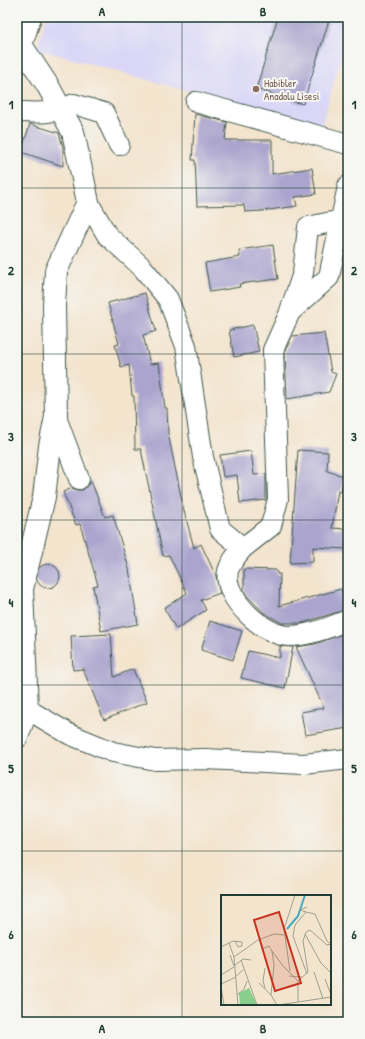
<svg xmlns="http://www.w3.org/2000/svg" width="365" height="1039" viewBox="0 0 365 1039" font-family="'Patrick Hand',sans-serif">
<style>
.built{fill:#d9d6f7}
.building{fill:#aaa4ce}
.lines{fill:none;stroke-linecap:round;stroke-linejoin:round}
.minor-casing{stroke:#3f564b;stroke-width:22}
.tertiary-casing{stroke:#3f564b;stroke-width:24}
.minor{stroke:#fff;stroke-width:20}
.tertiary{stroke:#fff;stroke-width:22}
.grid{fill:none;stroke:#1f3d34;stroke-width:1;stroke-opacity:0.55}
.education-dot{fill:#8d6e63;stroke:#f6f6f2;stroke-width:1.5}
.labels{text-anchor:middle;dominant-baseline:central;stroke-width:4;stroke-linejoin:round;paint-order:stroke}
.education-label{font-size:11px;fill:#785e54;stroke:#f6f6f2;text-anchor:start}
.inset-river{fill:none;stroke:#44aac4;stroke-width:2}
.inset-road{fill:none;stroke:#9ea190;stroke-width:1}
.view{fill:#c8321e;fill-opacity:0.15;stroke:#c8321e;stroke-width:2}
.inset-edge{fill:none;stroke:#1f3d34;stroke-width:2}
.neatline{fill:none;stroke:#1f3d34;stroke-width:1.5}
.grid-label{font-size:13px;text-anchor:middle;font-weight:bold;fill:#1f3d34}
</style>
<rect width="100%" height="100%" fill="#f6f6f2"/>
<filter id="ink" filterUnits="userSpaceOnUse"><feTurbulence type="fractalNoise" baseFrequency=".025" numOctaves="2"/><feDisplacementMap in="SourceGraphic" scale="8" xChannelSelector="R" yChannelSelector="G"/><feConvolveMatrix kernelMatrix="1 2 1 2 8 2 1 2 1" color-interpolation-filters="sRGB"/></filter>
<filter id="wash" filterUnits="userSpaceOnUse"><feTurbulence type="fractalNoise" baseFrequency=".012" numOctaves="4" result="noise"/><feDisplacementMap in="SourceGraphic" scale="16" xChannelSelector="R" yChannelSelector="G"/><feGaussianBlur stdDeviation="0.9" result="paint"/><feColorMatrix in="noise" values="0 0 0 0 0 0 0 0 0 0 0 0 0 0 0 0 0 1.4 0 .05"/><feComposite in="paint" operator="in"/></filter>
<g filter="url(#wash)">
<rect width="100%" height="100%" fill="#f3e4ce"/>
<path class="built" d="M 46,17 L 348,17 L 348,32 L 321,128 L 37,49 Z"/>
<g id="blocks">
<path class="building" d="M 278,17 L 330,17 L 303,104 L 256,89 Z
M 195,114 L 227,122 L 225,140 L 272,140 L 272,174 L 312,168 L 316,194 L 295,197 L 297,206 L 262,211 L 245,212 L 244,205 L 197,206 L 195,160 L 192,160 Z
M 30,124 L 59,133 L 63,147 L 63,166 L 21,152 Z
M 273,245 L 278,279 L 239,284 L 240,287 L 210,292 L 205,263 L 240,257 L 239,250 Z
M 145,293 L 156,331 L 143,335 L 150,364 L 159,363 L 165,408 L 167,408 L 168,433 L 184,511 L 194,548 L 201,544 L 216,576 L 220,593 L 201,600 L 206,610 L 176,629 L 164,608 L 187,593 L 169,555 L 163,556 L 141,449 L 135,449 L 134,396 L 132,396 L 129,365 L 121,367 L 115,345 L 119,344 L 108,303 Z
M 253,325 L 259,352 L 234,357 L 229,330 Z
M 324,333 L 331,372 L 336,374 L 329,392 L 287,399 L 285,352 L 292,336 Z
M 298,450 L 328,452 L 327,471 L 344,476 L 341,492 L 338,491 L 332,528 L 347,529 L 346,549 L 313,547 L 313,562 L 290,563 Z
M 251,451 L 254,475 L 266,474 L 266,500 L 240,503 L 237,475 L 223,477 L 220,455 Z
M 91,481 L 105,517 L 113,515 L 129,569 L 138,624 L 101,631 L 93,586 L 98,585 L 80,524 L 76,525 L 63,492 L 72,488 L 77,490 L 83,490 Z
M36 576a12 12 0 1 1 24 0a12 12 0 1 1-24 0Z
M 244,569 L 276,570 L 277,574 L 280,574 L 279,606 L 341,589 L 348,609 L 302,623 L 282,623 L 264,613 L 247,596 L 244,590 Z
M 210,621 L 242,631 L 233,660 L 201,650 Z
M 348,632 L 348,728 L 305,735 L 301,712 L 324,708 L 296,647 L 315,644 Z
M 111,634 L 114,677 L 133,669 L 147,702 L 104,720 L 83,669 L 73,670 L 71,636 Z
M 280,646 L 293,647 L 285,688 L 241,678 L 248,651 L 280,658 Z"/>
</g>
</g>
<g filter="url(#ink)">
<use href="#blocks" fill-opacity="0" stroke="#3f564b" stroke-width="1"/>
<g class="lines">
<g class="minor-casing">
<path id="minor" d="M 196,102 L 348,144
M 17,112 C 40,113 53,114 74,104 L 104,113 L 119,145
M 88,202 L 107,235 L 142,267 L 168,299 L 186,346 L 203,457 L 220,529 L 243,548 L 271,526 L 278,499 L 273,350 L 290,312 L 329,277 L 348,186
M 290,311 L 303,273 L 308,227 L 341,220
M 56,417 L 79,479
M 243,548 C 237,555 231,561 228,571 C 222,597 264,636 289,636 C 309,636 330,627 348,620
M 27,709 L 69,734 L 113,752 L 155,760 L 205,759 L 304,764 L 348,759"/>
</g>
<g class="tertiary-casing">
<path id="tertiary" d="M 17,737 L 27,709 L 22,589 L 44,497 L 50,446 L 56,417 L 54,305 L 56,271 L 88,202 L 73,132 L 48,86 L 21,45 L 30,17"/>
</g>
<use href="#minor" class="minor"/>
<use href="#tertiary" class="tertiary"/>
</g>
</g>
<path class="grid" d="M 182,17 L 182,1022M 17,188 L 348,188M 17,354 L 348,354M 17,520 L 348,520M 17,685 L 348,685M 17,851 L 348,851"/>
<circle class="education-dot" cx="256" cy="89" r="4"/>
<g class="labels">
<g class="education-label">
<text x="264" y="83">Habibler<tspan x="264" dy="13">Anadolu Lisesi</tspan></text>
</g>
</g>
<g transform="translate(221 895)">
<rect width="110" height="110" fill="#f3e4ce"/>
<path d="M 28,93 L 36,110 L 19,110 L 18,98 Z" fill="#87cf8a"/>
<path class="inset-river" d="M 66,34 L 77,21 L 84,0"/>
<path class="inset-road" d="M 85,17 L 79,15 L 86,12M 84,39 L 100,68 L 110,78M 8,48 L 13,62 L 17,110M 0,52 L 12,46 L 21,47 L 21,51 L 17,52 L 14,46M 41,54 L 48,51 L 51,56M 9,60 L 13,71 L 22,64 L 30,65M 13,62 L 37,45 L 53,39 L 63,40M 20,65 L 36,110M 44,73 L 42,86 L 44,93M 69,76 L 63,34 L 74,0M 93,77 L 102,104M 86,79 L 72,41 L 74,30 L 85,17 L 94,19 L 106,46 L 110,49M 0,80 L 13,72M 68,81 L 81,82M 104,84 L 110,100M 77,86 L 87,77 L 82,46 L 85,37 L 89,35 L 106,50 L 110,49M 38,88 L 50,100 L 56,110M 0,89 L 13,83 L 22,75M 0,91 L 3,110M 16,100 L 23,94 L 26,86M 50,100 L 53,70 L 51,56 L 62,71 L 77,86 L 77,107M 57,110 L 110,102"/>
<path class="view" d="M 58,17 L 80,88 L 54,96 L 33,25 Z"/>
<rect width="110" height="110" class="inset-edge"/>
</g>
<rect width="365" height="1039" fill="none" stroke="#f6f6f2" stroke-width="44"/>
<rect x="22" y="22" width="321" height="995" class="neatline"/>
<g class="grid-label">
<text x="102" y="16">A</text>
<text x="263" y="16">B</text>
<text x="11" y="109">1</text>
<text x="354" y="109">1</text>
<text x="11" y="275">2</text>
<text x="354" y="275">2</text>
<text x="11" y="441">3</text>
<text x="354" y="441">3</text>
<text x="11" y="607">4</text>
<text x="354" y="607">4</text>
<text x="11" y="773">5</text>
<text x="354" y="773">5</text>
<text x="11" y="939">6</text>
<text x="354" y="939">6</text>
<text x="102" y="1033">A</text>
<text x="263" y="1033">B</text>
</g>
</svg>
